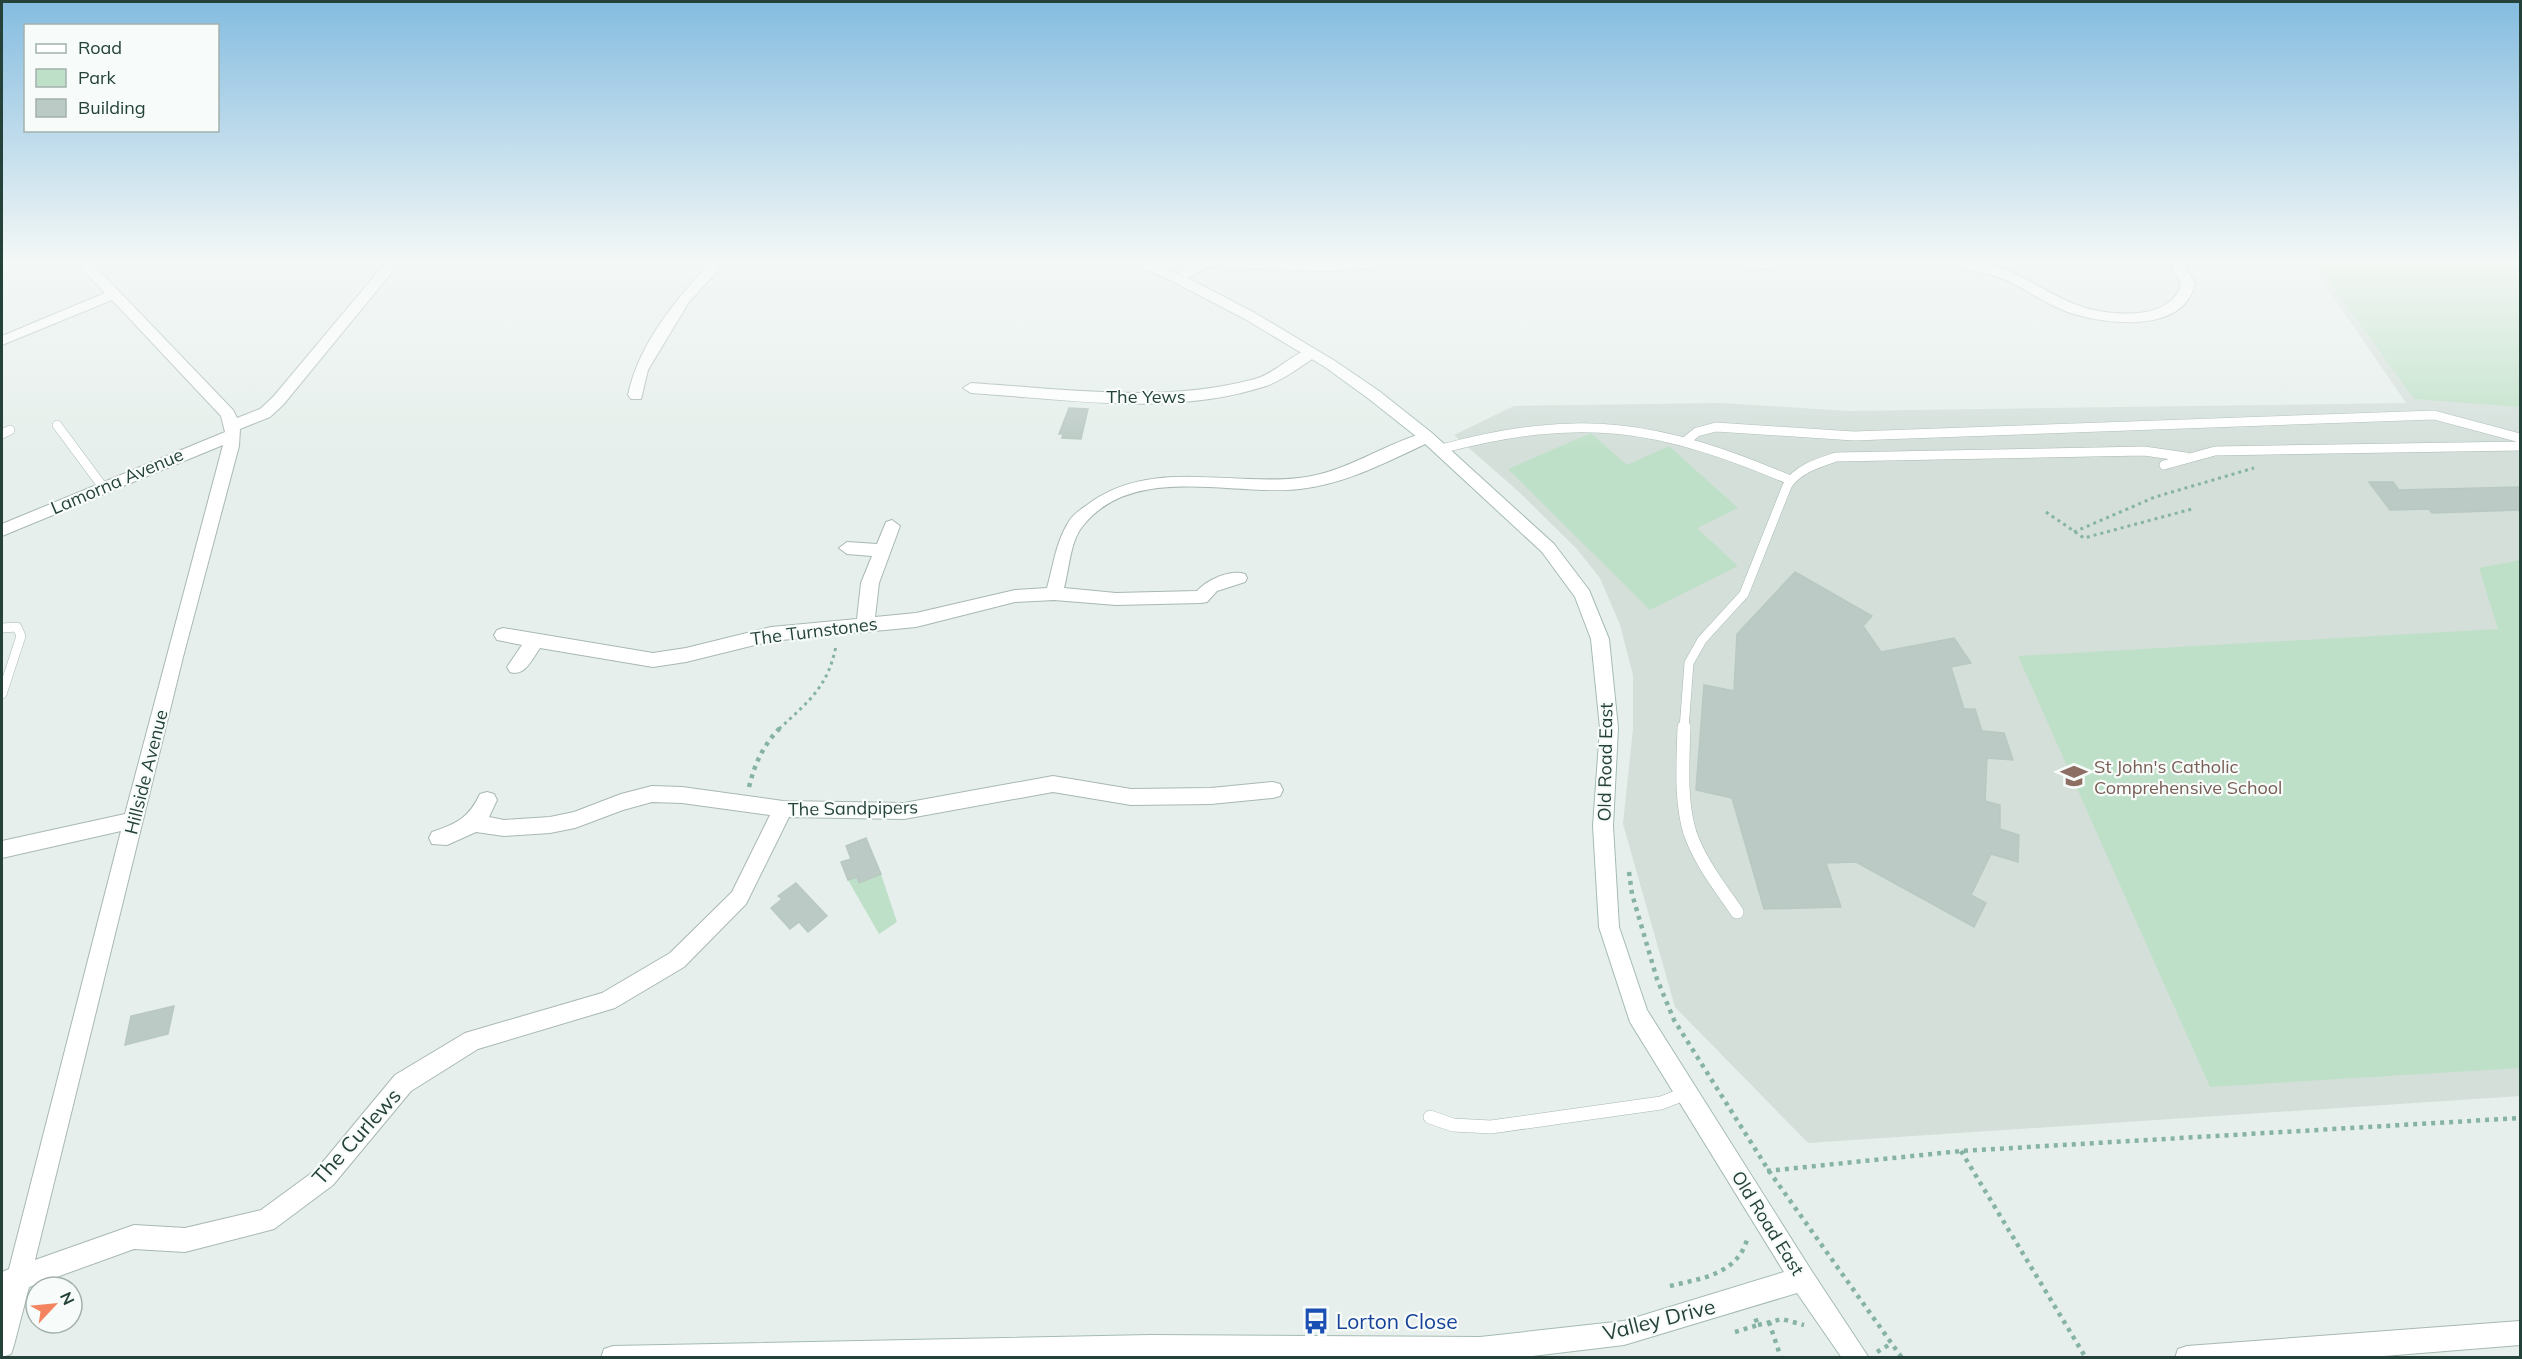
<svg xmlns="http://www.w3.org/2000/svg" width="2522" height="1359" viewBox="0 0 2522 1359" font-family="Mulish,sans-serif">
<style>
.built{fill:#d4dfda}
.green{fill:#bfe0c8}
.building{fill:#bbcac4;stroke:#b8c9c2;stroke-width:1.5}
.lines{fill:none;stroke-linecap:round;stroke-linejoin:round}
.lane-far1-casing{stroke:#a8b8b2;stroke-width:10}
.lane-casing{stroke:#a8b8b2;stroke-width:14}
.street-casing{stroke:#a8b8b2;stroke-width:2}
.secondary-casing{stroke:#a4bbb3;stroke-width:2}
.path-far1{stroke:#86b3a5;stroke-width:3;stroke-dasharray:3 4;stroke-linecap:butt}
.path{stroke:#86b3a5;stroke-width:4.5;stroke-dasharray:4 5;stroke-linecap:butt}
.lane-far1{stroke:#fff;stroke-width:9}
.lane{stroke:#fff;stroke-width:13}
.street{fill:#fff;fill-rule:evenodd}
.secondary{fill:#fff;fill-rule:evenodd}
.labels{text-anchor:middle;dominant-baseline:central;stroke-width:4.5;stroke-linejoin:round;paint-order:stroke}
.street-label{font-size:18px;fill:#24423a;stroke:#f7fbf9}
.education-label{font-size:18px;fill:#785e54;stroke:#f7fbf9;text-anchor:start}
.near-street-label{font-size:21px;fill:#24423a;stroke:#f7fbf9}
.near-transit-label{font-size:21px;fill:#164399;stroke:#f7fbf9;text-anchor:start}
</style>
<rect width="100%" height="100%" fill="#e6efeb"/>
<path class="built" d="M 2309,261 L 2520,261 L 2520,1096 L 1808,1143 L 1675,1007 L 1623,824 L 1633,729 L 1633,675 L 1620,625 L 1600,578 L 1576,548 L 1518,491 L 1454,435 L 1514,406 L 1721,403 L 1848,411 L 2406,403 Z"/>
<path class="green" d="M 2315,261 L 2520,261 L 2520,407 L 2414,399 Z
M 1591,433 L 1627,465 L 1669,446 L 1738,508 L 1697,528 L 1738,566 L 1650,610 L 1508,469 Z
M 2520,560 L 2520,1068 L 2210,1087 L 2018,656 L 2498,629 L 2479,568 Z
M 881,874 L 897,922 L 879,934 L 848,880 L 857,877 L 860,883 Z"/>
<path class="building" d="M 1069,408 L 1088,409 L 1081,439 L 1062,438 L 1063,434 L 1059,434 Z
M 2369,482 L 2393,482 L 2399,490 L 2520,487 L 2520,510 L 2432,513 L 2429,509 L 2390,510 Z
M 1795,572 L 1872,616 L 1863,626 L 1881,652 L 1954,638 L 1971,663 L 1951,667 L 1964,709 L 1975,709 L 1982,731 L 2004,733 L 2013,760 L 1987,758 L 1985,801 L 2000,805 L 2000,829 L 2019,835 L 2018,862 L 1991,854 L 1971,895 L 1986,903 L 1974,927 L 1856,862 L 1826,863 L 1841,907 L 1764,909 L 1732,798 L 1696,790 L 1704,685 L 1734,691 L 1737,634 Z
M 866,838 L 881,874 L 859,883 L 857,877 L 848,880 L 841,862 L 851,859 L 846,846 Z
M 796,883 L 827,916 L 808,932 L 799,922 L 790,929 L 771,908 L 782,899 L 778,896 Z
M 174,1006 L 168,1034 L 125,1045 L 131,1016 Z"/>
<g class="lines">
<g class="lane-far1-casing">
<path id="lane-far1" d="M 57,425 L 103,487
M 2,434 L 10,430
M 1687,440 L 1697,432 L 1716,427 L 1854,436 L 2434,415 L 2520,438
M 1441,449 C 1581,412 1658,424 1790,480
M 2164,465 L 2215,451 L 2520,446
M 2,628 L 17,627 L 21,636 L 2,694
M 1684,729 L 1689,663 L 1702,640 L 1744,594 L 1787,486 C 1797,469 1818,463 1836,457 L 2144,451 L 2186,457"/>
</g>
<g class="lane-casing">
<path id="lane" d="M 1684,727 C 1683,761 1680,801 1690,833 C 1700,862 1720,887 1737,912
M 1430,1117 L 1453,1125 L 1491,1127 L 1661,1103 L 1687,1093"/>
</g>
<g class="street-casing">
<path id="street" d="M 75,261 L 90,261 L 233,410 L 237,418 L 260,409 L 273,397 L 387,261 L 401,261 L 283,405 L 270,417 L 240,429 L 239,446 L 183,657 L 35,1260 L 134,1225 L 185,1228 L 261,1210 L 317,1169 L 395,1075 L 465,1033 L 602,993 L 670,953 L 732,892 L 770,815 L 682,803 L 652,802 L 623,810 L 575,828 L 550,833 L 504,836 L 476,832 L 447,845 L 432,844 L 429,838 L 432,832 C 456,824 469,818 480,794 L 487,792 L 494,794 L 497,800 L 489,817 L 504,820 L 550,817 L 574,812 L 621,794 L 652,786 L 682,787 L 783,801 L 904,803 L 1053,776 L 1131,789 L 1211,788 L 1273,782 L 1280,784 L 1283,790 L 1280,796 L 1273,798 L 1211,804 L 1131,805 L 1053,792 L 904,819 L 789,817 L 746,904 L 684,967 L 615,1008 L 478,1049 L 411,1091 L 333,1185 L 274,1229 L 185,1252 L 134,1249 L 29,1287 L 14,1345 L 11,1354 L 2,1357 L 2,1272 L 9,1269 L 121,831 L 2,858 L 2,841 L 125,814 L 223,445 L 2,536 L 2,524 L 225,432 L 221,416 L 112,300 L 2,345 L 2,336 L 105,293 Z
M 712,261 L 727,261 L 689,302 L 648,370 L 641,399 L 631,399 L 628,395 C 639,343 676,299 712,261 Z
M 1200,261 L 1426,261 L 1419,265 L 1327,271 L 1208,267 L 1182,281 L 1172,281 L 1170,278 Z
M 1707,261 L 1796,261 L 1794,264 L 1765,269 L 1714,265 Z
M 1943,261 C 1964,261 1986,263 2006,270 C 2029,279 2050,294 2072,303 C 2101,316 2171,324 2181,284 L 2168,261 L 2182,261 L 2195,284 C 2183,335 2103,325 2065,311 C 2041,302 2020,284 1995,276 C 1979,271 1962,268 1945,264 Z
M 1312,348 L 1319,353 L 1317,356 C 1301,366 1284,380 1266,386 C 1172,417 1068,399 971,393 L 963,388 L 971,383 C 1065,389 1163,404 1255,379 C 1276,373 1291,354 1312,348 Z
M 1427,432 L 1435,437 L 1432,441 C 1390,460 1347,484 1300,489 C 1232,497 1132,462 1082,527 C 1070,542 1069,570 1064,588 L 1116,593 L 1197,591 C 1207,580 1230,569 1245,574 L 1247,578 L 1245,582 L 1217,591 L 1207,602 L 1201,603 L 1116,605 L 1054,600 L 1015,602 L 916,627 L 771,641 L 686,662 L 653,667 L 540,648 C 532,659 525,677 510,672 L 507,667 L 522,645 L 497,640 L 494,635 L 497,630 L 503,628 L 653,653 L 686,648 L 771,627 L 857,619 L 861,583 L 872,556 L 847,554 L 839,548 L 847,542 L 877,544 L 886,522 L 892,520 L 900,526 L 879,583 L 875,617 L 916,613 L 1015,590 L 1047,588 C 1053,567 1056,542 1068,523 C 1072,515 1080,510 1087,505 C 1149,458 1229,486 1299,478 C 1346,473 1383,444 1427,432 Z
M 2520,1321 L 2520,1345 L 2359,1358 L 2175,1358 L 2178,1349 L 2187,1346 Z"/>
</g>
<g class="secondary-casing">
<path id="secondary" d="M 1126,261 L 1145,261 L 1182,275 L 1255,313 L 1335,361 L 1379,391 L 1432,433 L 1554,544 L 1589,590 L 1609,639 L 1618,728 L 1613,826 L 1619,927 L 1647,1010 L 1811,1270 L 1869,1358 L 1842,1358 L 1797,1293 L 1624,1345 L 1515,1358 L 601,1358 L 604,1349 L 613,1346 L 1151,1335 L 1480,1337 L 1624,1321 L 1784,1272 L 1630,1022 L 1599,927 L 1593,826 L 1600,728 L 1591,639 L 1575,597 L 1542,552 L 1422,441 L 1369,399 L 1325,367 L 1245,319 L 1172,281 Z"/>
</g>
<path class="path-far1" d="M 1679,261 L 1698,265
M 1909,261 L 1934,265
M 1434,265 L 1456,261
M 2046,512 L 2084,538 L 2192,509
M 2074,532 L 2155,497 L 2254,468
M 779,729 C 808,702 828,687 836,646"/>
<path class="path" d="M 749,787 C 755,763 763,745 781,727
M 1629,872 L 1632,894 L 1657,979 L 1674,1020 L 1769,1171 L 1902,1358
M 1961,1151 L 2086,1358
M 1767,1171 L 1961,1151 L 2520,1118
M 1670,1286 C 1703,1278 1739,1274 1748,1236
M 1769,1322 L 1781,1358
M 1758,1325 L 1782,1319 L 1804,1325
M 1735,1332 L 1758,1325 L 1754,1315
M 1877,1352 L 1892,1343"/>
<use href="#lane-far1" class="lane-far1"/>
<use href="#lane" class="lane"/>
<use href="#street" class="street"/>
<use href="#secondary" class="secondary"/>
</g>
<linearGradient id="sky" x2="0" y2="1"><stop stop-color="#84bce0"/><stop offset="0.58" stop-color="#f4f8f6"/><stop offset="1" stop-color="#f4f8f6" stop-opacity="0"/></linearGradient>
<rect width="2522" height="451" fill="url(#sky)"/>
<defs>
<g id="school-bare" transform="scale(2.07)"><path d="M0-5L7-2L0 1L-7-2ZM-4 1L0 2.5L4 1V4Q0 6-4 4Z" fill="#8d6e63" stroke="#f7fbf9" stroke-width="2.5" paint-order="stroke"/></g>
<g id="bus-bare" transform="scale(2.07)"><path d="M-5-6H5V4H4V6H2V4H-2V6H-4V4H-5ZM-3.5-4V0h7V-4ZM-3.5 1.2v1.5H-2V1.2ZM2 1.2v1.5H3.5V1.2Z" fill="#1a4fb4" stroke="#f7fbf9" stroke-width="2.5" paint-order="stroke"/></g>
</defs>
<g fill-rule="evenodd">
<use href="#school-bare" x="2074" y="776"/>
<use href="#bus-bare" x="1316" y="1321"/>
</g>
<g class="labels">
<g class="street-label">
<text x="1146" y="396">The Yews</text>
<text transform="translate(117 481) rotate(-23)">Lamorna Avenue</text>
<text transform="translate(814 631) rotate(-7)">The Turnstones</text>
<text transform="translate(1605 762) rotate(-89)">Old Road East</text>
<text transform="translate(146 772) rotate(-76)">Hillside Avenue</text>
<text transform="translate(853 808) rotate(-1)">The Sandpipers</text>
<text transform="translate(1768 1223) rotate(58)">Old Road East</text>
</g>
<g class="education-label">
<text x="2094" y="766">St John's Catholic<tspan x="2094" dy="21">Comprehensive School</tspan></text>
</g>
<g class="near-street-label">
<text transform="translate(356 1136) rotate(-48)">The Curlews</text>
<text transform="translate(1659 1319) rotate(-14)">Valley Drive</text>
</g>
<g class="near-transit-label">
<text x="1336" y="1321">Lorton Close</text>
</g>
</g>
<rect width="2522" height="1359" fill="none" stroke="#24423a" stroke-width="6"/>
<rect x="24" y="24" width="195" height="108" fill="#f7fbf9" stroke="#a3b1ad" stroke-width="1.5"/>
<rect x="36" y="44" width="30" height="9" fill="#ffffff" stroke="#a3b1ad" stroke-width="1.5"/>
<text x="78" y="54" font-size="18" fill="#24423a">Road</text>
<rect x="36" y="69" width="30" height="18" fill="#bfe0c8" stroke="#a3b1ad" stroke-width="1.5"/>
<text x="78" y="84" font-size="18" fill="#24423a">Park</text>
<rect x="36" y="99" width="30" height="18" fill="#bbcac4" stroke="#a3b1ad" stroke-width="1.5"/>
<text x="78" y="114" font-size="18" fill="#24423a">Building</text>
<g transform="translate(54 1305) rotate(64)"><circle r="28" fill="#f7fbf9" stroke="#a3b1ad" stroke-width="1.5"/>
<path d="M0-4.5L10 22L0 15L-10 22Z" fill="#f4845f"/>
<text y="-9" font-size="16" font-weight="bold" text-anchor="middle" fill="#24423a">N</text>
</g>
</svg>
